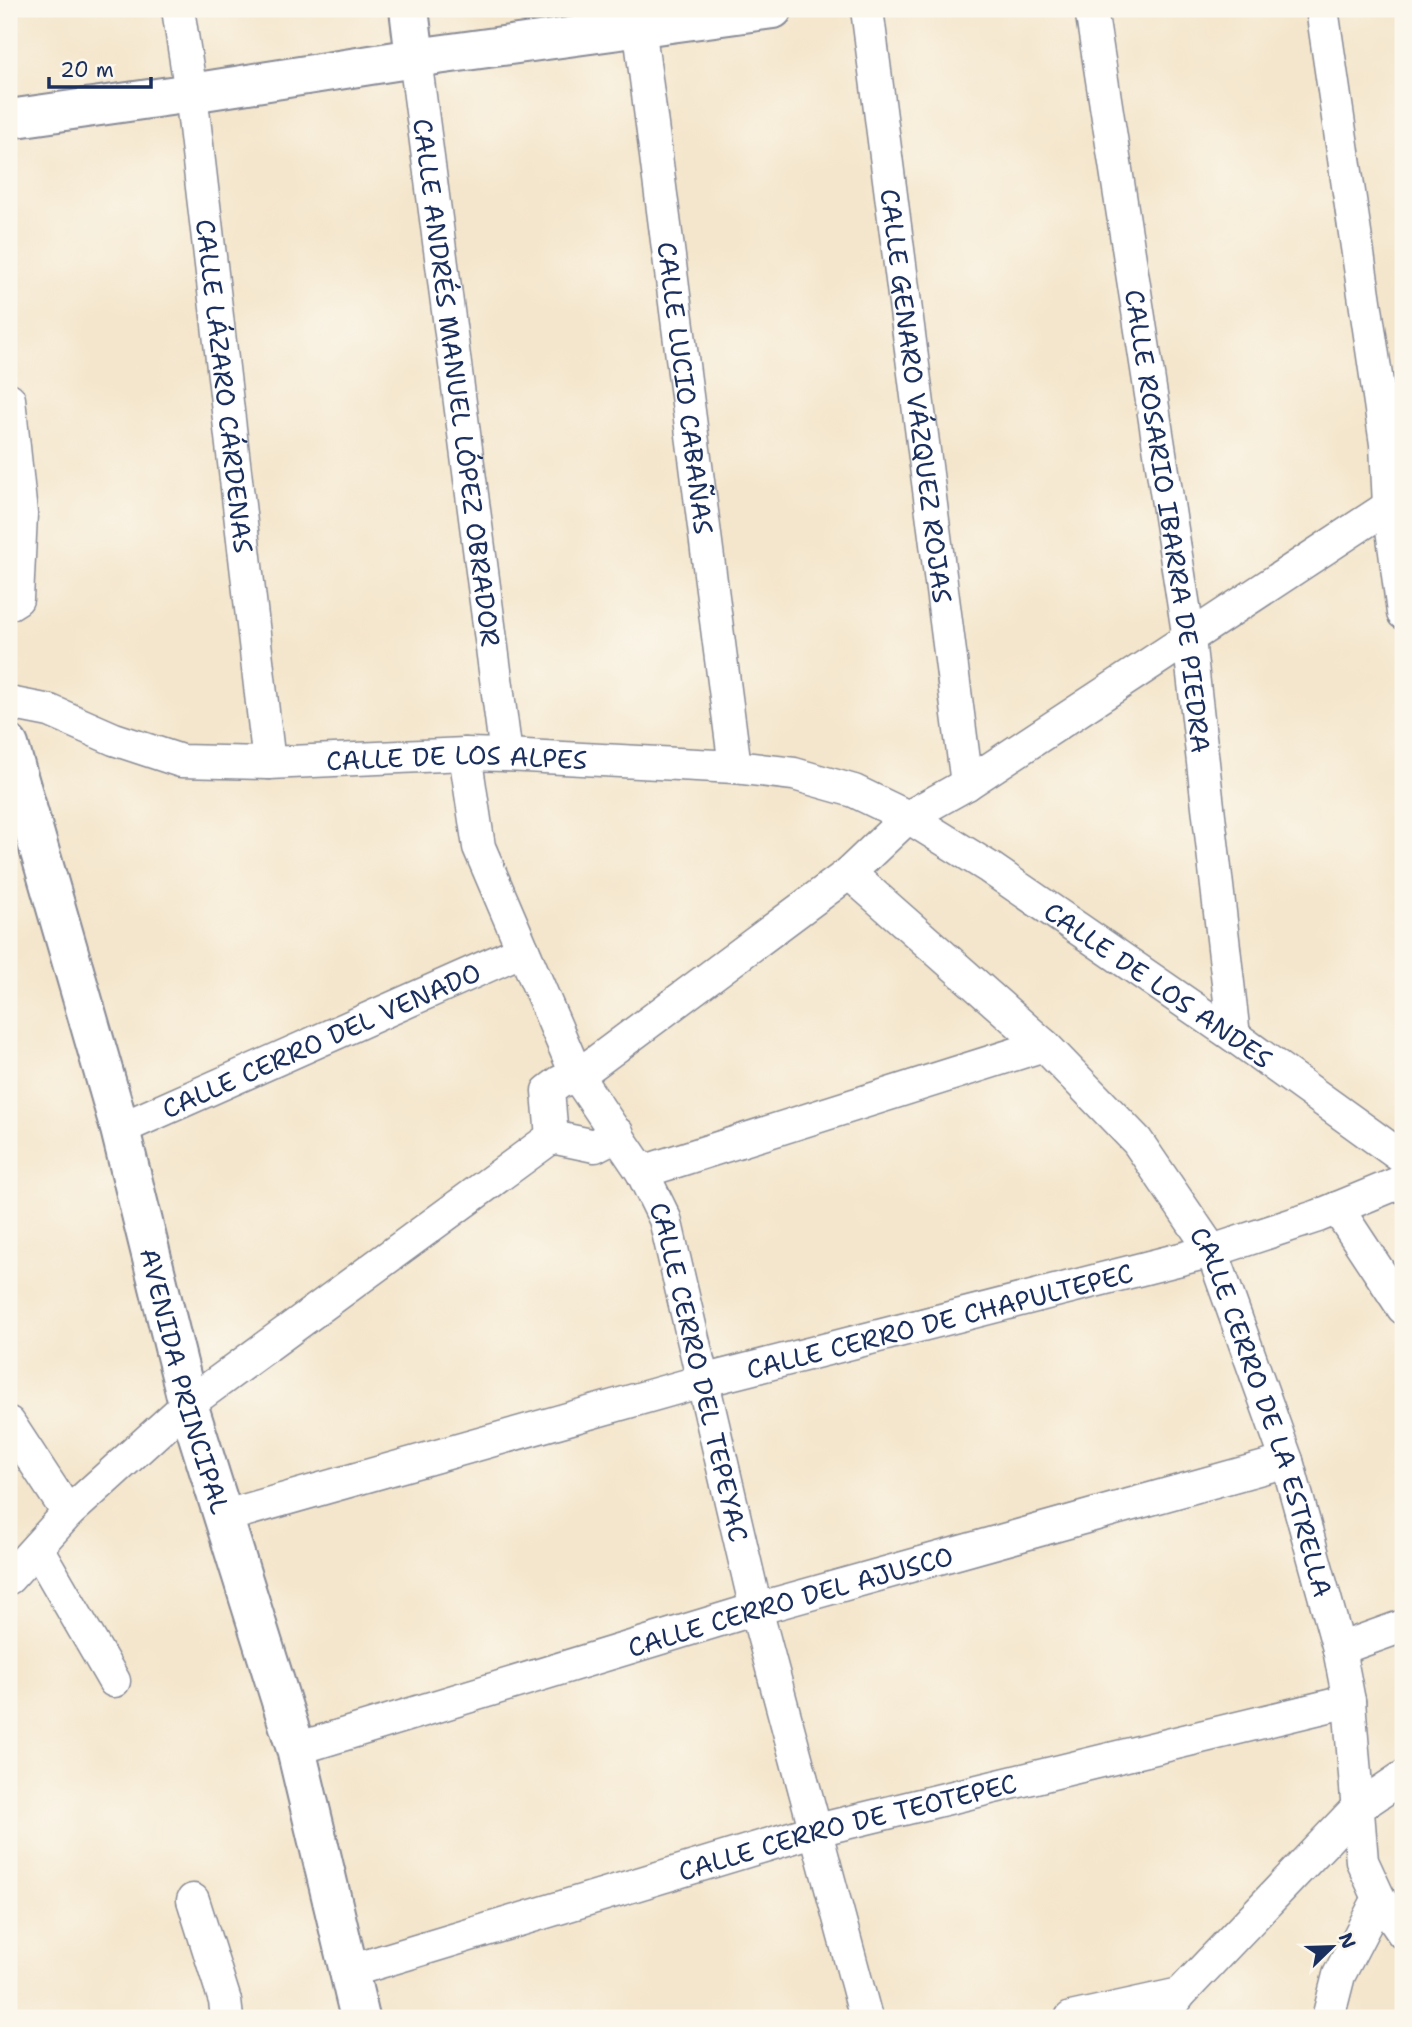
<svg xmlns="http://www.w3.org/2000/svg" width="1412" height="2027" viewBox="0 0 1412 2027" font-family="'Shantell Sans',sans-serif">
<style>
.lines{fill:none;stroke-linecap:round;stroke-linejoin:round}
.minor-casing{stroke:#888a95;stroke-width:35}
.tertiary-casing{stroke:#888a95;stroke-width:42}
.minor{stroke:#fff;stroke-width:32}
.tertiary{stroke:#fff;stroke-width:38}
.labels{text-anchor:middle;dominant-baseline:central;stroke-width:6;stroke-linejoin:round;paint-order:stroke}
.street-label{font-size:26px;fill:#1b2f5e;stroke:#fbf7ec}
</style>
<rect width="100%" height="100%" fill="#fbf7ec"/>
<filter id="ink" filterUnits="userSpaceOnUse"><feTurbulence type="fractalNoise" baseFrequency=".0143" numOctaves="2"/><feDisplacementMap in="SourceGraphic" scale="14" xChannelSelector="R" yChannelSelector="G"/><feConvolveMatrix kernelMatrix="1 2 1 2 8 2 1 2 1" color-interpolation-filters="sRGB"/></filter>
<filter id="wash" filterUnits="userSpaceOnUse"><feTurbulence type="fractalNoise" baseFrequency=".00686" numOctaves="4" result="noise"/><feDisplacementMap in="SourceGraphic" scale="28" xChannelSelector="R" yChannelSelector="G"/><feGaussianBlur stdDeviation="1.57" result="paint"/><feColorMatrix in="noise" values="0 0 0 0 0 0 0 0 0 0 0 0 0 0 0 0 0 1.4 0 .05"/><feComposite in="paint" operator="in"/></filter>
<g filter="url(#wash)">
<rect width="100%" height="100%" fill="#f4e6cc"/>
</g>
<g filter="url(#ink)">
<g class="lines">
<g class="minor-casing">
<g id="minor">
<path id="s1" d="M 178,9 L 191,93 L 269,763"/>
<path id="s2" d="M 637,9 L 735,767"/>
<path id="s3" d="M 867,9 L 967,784"/>
<path id="s4" d="M 1091,9 L 1189,639 L 1234,1036"/>
<path d="M 1322,9 L 1386,444 L 1389,506 L 1403,613"/>
<path id="s5" d="M 415,58 L 506,755"/>
<path d="M 9,399 L 21,514 L 17,599 L 9,604"/>
<path id="s6" d="M 9,703 L 50,711 L 114,739 L 181,761 L 269,763 L 465,754 L 506,755 L 735,767 L 794,774 L 854,791 L 908,817 L 990,868 L 1234,1036 L 1403,1158"/>
<path id="s7" d="M 465,754 L 479,847 L 577,1076 L 642,1172 L 665,1219 L 756,1609 L 866,2018"/>
<path id="s8" d="M 849,873 L 1044,1045 L 1137,1141 L 1212,1251 L 1287,1461 L 1339,1649 L 1349,1701 L 1362,1861 L 1379,1898 L 1403,1933"/>
<path id="s9" d="M 120,1129 L 523,950"/>
<path d="M 552,1137 L 548,1091 L 560,1082 L 577,1076 L 849,873 L 908,817 L 967,784 L 1403,497"/>
<path d="M 642,1172 L 1044,1045"/>
<path d="M 1337,1208 L 1403,1308"/>
<path d="M 9,1423 L 68,1513"/>
<path id="s10" d="M 222,1517 L 702,1381 L 1212,1251 L 1318,1216 L 1403,1181"/>
<path d="M 37,1548 L 114,1681"/>
<path d="M 9,1578 L 68,1513 L 188,1404 L 552,1137 L 595,1146 L 618,1134"/>
<path d="M 1339,1649 L 1403,1626"/>
<path id="s11" d="M 296,1749 L 756,1609 L 1287,1461"/>
<path d="M 193,1900 L 225,2001 L 227,2018"/>
<path id="s12" d="M 350,1971 L 817,1830 L 1349,1701"/>
<path d="M 1071,2018 L 1180,1994"/>
<path d="M 1163,2018 L 1180,1994 L 1357,1808 L 1403,1777"/>
<path d="M 1328,2018 L 1339,1975 L 1379,1898"/>
</g>
</g>
<g class="tertiary-casing">
<g id="tertiary">
<path d="M 409,9 L 415,58"/>
<path d="M 9,119 L 191,93 L 415,58 L 773,9"/>
<path id="s13" d="M 9,745 L 120,1129 L 188,1404 L 296,1749 L 360,2018"/>
</g>
</g>
<use href="#minor" class="minor"/>
<use href="#tertiary" class="tertiary"/>
</g>
</g>
<g class="labels">
<g class="street-label">
<text stroke="none"><textPath href="#s5" startOffset="327">CALLE ANDRÉS MANUEL LÓPEZ OBRADOR</textPath></text>
<text stroke="none"><textPath href="#s1" startOffset="380">CALLE LÁZARO CÁRDENAS</textPath></text>
<text stroke="none"><textPath href="#s2" startOffset="382">CALLE LUCIO CABAÑAS</textPath></text>
<text stroke="none"><textPath href="#s3" startOffset="390">CALLE GENARO VÁZQUEZ ROJAS</textPath></text>
<text stroke="none"><textPath href="#s4" startOffset="518">CALLE ROSARIO IBARRA DE PIEDRA</textPath></text>
<text stroke="none"><textPath href="#s6" startOffset="458">CALLE DE LOS ALPES</textPath></text>
<text stroke="none"><textPath href="#s6" startOffset="1220">CALLE DE LOS ANDES</textPath></text>
<text stroke="none"><textPath href="#s9" startOffset="220">CALLE CERRO DEL VENADO</textPath></text>
<text stroke="none"><textPath href="#s10" startOffset="744">CALLE CERRO DE CHAPULTEPEC</textPath></text>
<text stroke="none"><textPath href="#s7" startOffset="668">CALLE CERRO DEL TEPEYAC</textPath></text>
<text stroke="none"><textPath href="#s13" startOffset="660">AVENIDA PRINCIPAL</textPath></text>
<text stroke="none"><textPath href="#s8" startOffset="695">CALLE CERRO DE LA ESTRELLA</textPath></text>
<text stroke="none"><textPath href="#s11" startOffset="516">CALLE CERRO DEL AJUSCO</textPath></text>
<text stroke="none"><textPath href="#s12" startOffset="518">CALLE CERRO DE TEOTEPEC</textPath></text>
</g>
</g>
<rect width="1412" height="2027" fill="none" stroke="#fbf7ec" stroke-width="35"/>
<g transform="translate(1332 1947) rotate(67)" stroke="#fbf7ec" stroke-width="5" paint-order="stroke">
<path d="M0-5L12 26L0 18L-12 26Z" fill="#1b2f5e"/>
<text y="-10" font-size="19" font-weight="bold" text-anchor="middle" fill="#1b2f5e">N</text>
</g>
<path d="M49 77v10h102v-10" fill="none" stroke="#1b2f5e" stroke-width="3.5"/>
<text x="60" y="77" font-size="21" fill="#1b2f5e" stroke="#fbf7ec" stroke-width="5" paint-order="stroke">20 m</text>
</svg>
